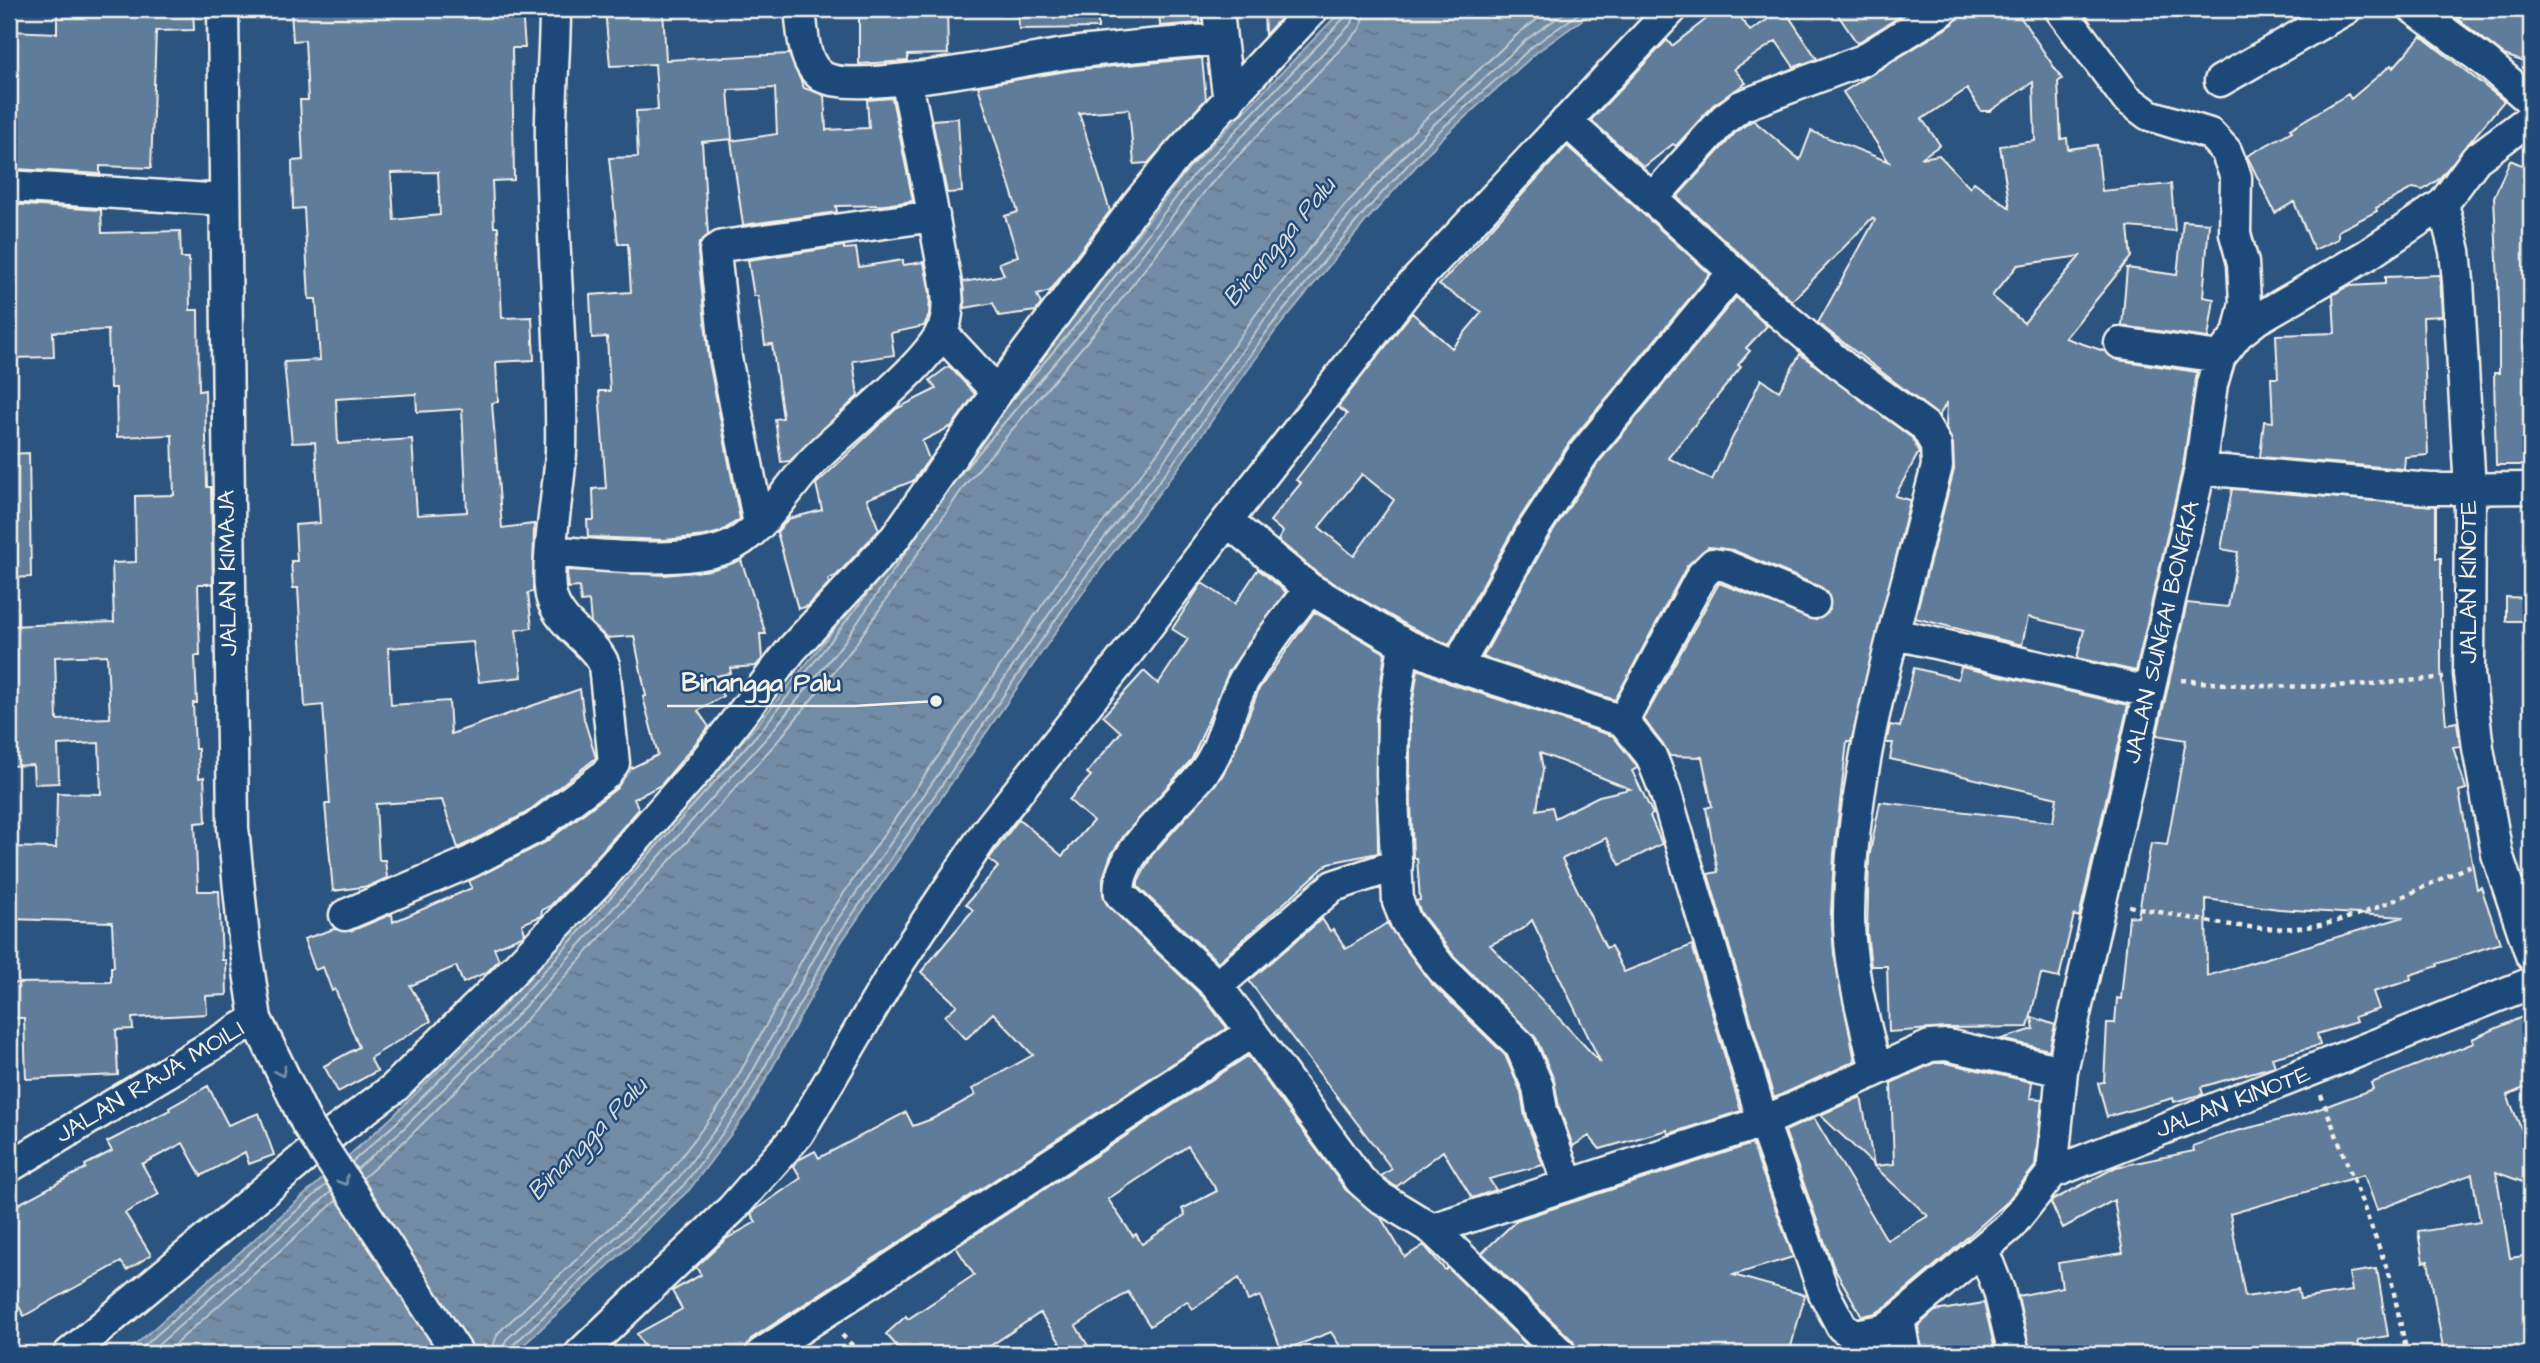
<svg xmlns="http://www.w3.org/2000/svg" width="2540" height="1363" viewBox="0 0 2540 1363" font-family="'Architects Daughter',sans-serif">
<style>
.water{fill:url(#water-ripples);stroke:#a7b4c0;stroke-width:2}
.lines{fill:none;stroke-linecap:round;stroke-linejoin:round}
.shore{stroke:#c0c9ce;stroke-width:2}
.building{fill:#5e7b9a;stroke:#f4f1e8;stroke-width:2;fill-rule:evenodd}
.minor-casing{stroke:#f4f1e8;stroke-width:35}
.path{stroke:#f4f1e8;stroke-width:4.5;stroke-dasharray:5 5;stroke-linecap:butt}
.minor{stroke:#1f4a7a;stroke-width:30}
.minor-bridge-casing{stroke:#f4f1e8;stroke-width:35;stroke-linecap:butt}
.minor-bridge{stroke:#1f4a7a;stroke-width:30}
.oneway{stroke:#748da6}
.labels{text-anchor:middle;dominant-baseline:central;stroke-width:5;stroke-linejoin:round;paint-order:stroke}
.street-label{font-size:24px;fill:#f4f1e8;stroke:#1f4a7a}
.water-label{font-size:26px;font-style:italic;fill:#dadddb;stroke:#1f4a7a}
.leader{fill:none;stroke:#f4f1e8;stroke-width:2.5}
.callout-dot{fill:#f4f1e8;stroke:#1f4a7a;stroke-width:2.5}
.callout-label{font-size:26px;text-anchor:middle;font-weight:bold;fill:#f4f1e8;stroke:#1f4a7a;stroke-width:5;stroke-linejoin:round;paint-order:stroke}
</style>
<defs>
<pattern id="water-ripples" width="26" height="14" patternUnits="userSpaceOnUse" patternTransform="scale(1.75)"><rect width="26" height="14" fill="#738ca6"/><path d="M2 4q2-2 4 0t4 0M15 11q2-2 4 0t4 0" fill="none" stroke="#647484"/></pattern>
</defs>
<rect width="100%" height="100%" fill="#2c5481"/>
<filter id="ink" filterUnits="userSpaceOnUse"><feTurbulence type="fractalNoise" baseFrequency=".0143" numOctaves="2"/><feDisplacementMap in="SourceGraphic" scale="14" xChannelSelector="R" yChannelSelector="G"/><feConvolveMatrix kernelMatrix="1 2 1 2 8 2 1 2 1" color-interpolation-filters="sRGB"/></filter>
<g filter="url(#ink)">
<path class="water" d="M 1343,9 L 1597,9 L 1537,52 L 1440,140 L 1366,221 L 1276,330 L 1179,467 L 1089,584 L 840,944 L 749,1110 L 689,1190 L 514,1354 L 125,1354 L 390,1119 L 494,1016 L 757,725 L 832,632 L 945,469 L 1085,302 L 1189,168 Z"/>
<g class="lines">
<path class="shore" d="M 1008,405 L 1091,307 L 1195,173 L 1345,17 L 1348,9
M 953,483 L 1098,312 L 1201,179 L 1352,23 L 1357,9
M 352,1162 L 395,1124 L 499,1021 L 762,729 L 875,584
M 357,1169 L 401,1131 L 506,1027 L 769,735 L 844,642 L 910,546
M 363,1178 L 408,1138 L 513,1034 L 777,742 L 853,648 L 965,485 L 1106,319 L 1209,186 L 1360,29 L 1367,9
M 135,1354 L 327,1184
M 148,1354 L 331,1192
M 164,1354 L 337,1200
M 490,1354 L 498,1333 L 669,1173 L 727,1096 L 819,929 L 1067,569 L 1158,452 L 1256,314 L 1346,204 L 1422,122 L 1520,32 L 1552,9
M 501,1354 L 506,1340 L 677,1180 L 736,1102 L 827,935 L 1076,575 L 1166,458 L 1264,320 L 1354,210 L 1429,129 L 1527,39 L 1570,9
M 510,1354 L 512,1346 L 683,1186 L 743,1106 L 835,940 L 1083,580 L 1173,463 L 1271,326 L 1361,216 L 1435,135 L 1533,46 L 1585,9"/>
</g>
<path class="building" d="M 57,9 L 193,9 L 194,30 L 156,31 L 151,168 L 100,166 L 100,174 L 16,169 L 16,162 L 9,162 L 9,31 L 57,33 Z
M 357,9 L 522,9 L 525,48 L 512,48 L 514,180 L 492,181 L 494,227 L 498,227 L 502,318 L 532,317 L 534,360 L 496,362 L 498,402 L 492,403 L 502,528 L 534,524 L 533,592 L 528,593 L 532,628 L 516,630 L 522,677 L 479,682 L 473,642 L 388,648 L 391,705 L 449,701 L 451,734 L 580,689 L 584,719 L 596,758 L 526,813 L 458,848 L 442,800 L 376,804 L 379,860 L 385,860 L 387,878 L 369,886 L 333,891 L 325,804 L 330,804 L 323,705 L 305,707 L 298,588 L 293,588 L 291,561 L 297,561 L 295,525 L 320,523 L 315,442 L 292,443 L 284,362 L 320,360 L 316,299 L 309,299 L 304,208 L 293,209 L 292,161 L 303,160 L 300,100 L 308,100 L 305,40 L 293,41 L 291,12 ZM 438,172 L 440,215 L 394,220 L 391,173 ZM 416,394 L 417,412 L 462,409 L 467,512 L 417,515 L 412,439 L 338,444 L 336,399 Z
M 605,9 L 663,9 L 666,60 L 789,54 L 804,88 L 824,95 L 826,130 L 869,128 L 867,100 L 892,98 L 913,201 L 884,205 L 836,206 L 837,212 L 743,225 L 731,141 L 777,134 L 775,88 L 728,90 L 732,139 L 702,142 L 708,235 L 699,243 L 698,253 L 709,361 L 740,519 L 720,532 L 705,536 L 664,540 L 588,537 L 587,520 L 594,520 L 593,489 L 606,488 L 599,391 L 610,391 L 607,337 L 592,338 L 590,295 L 631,292 L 628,244 L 618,244 L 609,158 L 638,157 L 636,111 L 658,110 L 655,64 L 610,66 Z
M 859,9 L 947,9 L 948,54 L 908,55 L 908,61 L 859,64 Z
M 1018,9 L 1098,9 L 1098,28 L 1019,29 Z
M 1159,9 L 1200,9 L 1200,23 L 1160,26 Z
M 1264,9 L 1289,9 L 1265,35 Z
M 1719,9 L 1735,9 L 1750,31 L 1784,9 L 1817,59 L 1794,67 L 1776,41 L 1734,69 L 1746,83 L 1713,105 L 1676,146 L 1673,144 L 1644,167 L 1591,120 L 1667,40 L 1672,46 Z
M 1834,9 L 1912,9 L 1857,43 Z
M 1961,9 L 2015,9 L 2062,79 L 2058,82 L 2061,139 L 2067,138 L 2068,149 L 2097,145 L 2102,191 L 2171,184 L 2175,231 L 2128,227 L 2131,257 L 2065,338 L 2104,351 L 2118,360 L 2197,372 L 2183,466 L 2136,671 L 2077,658 L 2084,630 L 2028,617 L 2022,645 L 1915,618 L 1954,470 L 1953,444 L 1946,428 L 1947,402 L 1939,416 L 1818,323 L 1875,220 L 1872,218 L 1792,301 L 1677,197 L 1736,132 L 1753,120 L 1800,160 L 1811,131 L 1889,162 L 1843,92 L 1953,24 ZM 2033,82 L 2035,141 L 2000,146 L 2010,208 L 1974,182 L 1970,188 L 1939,155 L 1921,158 L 1940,145 L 1922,119 L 1967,89 L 1981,111 L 1990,111 ZM 2080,256 L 2024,323 L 1992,296 L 2018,265 Z
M 2445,9 L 2531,9 L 2531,64 L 2504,55 Z
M 2421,36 L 2504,101 L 2439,179 L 2423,190 L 2413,188 L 2376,208 L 2377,211 L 2338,231 L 2338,239 L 2314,250 L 2294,202 L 2275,213 L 2247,156 L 2292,131 L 2290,129 L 2348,94 L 2351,99 L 2391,65 L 2393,68 Z
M 1202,58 L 1206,99 L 1148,163 L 1134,164 L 1129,109 L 1079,113 L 1110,211 L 1050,291 L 1037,295 L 1041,304 L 1036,311 L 999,316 L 993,303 L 965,308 L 963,282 L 1004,275 L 999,263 L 1018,256 L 1005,216 L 1018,212 L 978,86 L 1073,70 Z
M 958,118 L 962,192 L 947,193 L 932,120 Z
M 1567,146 L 1710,274 L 1569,443 L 1518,521 L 1449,645 L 1412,628 L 1320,575 L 1278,540 L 1283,532 L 1270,521 L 1301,483 L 1296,480 L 1347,414 L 1338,407 L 1412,313 L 1452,348 L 1482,312 L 1439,285 ZM 1362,474 L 1394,500 L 1354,556 L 1319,527 Z
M 2510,160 L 2531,169 L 2531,465 L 2496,465 L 2494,373 L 2499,373 L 2499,304 L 2494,197 Z
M 9,204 L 101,210 L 102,233 L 180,231 L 181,258 L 189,258 L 190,310 L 198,310 L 199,391 L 205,390 L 207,487 L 211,487 L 213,584 L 198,584 L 200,656 L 195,656 L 197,703 L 193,703 L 195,749 L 198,749 L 199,778 L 204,777 L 206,822 L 195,823 L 198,891 L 219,891 L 222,960 L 226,960 L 227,995 L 206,996 L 207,1014 L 132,1018 L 133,1029 L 116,1030 L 118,1075 L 26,1079 L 24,1018 L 9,1018 L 9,983 L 111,982 L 111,967 L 114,967 L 112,922 L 9,919 L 9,847 L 56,848 L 57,793 L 101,794 L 99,743 L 58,745 L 59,783 L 34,784 L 33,765 L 9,766 L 9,626 L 114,622 L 112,563 L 136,562 L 135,496 L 174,495 L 172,435 L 117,437 L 116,388 L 110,388 L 108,330 L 53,332 L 54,357 L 9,358 ZM 107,655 L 110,718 L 57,720 L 55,657 Z
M 2183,221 L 2209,223 L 2203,297 L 2214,299 L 2208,338 L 2122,326 L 2127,268 L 2177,275 Z
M 844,246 L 844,249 L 856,248 L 859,267 L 903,260 L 903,265 L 924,262 L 930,294 L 929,315 L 924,326 L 891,333 L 894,355 L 853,361 L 858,396 L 790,461 L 781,462 L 775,419 L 783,418 L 772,344 L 765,345 L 758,296 L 754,296 L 748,260 Z
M 2440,275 L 2442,316 L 2423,317 L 2428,455 L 2405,457 L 2404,469 L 2260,457 L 2264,421 L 2273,422 L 2271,378 L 2278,378 L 2276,335 L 2335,333 L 2333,295 L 2348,286 L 2385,284 L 2385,277 Z
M 1736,297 L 1767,326 L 1746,348 L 1750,351 L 1738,365 L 1741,367 L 1668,458 L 1712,480 L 1761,379 L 1779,391 L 1800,354 L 1912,438 L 1919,452 L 1895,496 L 1910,500 L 1851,742 L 1847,742 L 1834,854 L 1831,913 L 1834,954 L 1855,1061 L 1774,1098 L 1708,874 L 1718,872 L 1706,808 L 1712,806 L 1702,757 L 1670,756 L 1644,719 L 1719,583 L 1816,620 L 1830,610 L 1828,593 L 1821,587 L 1733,550 L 1708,547 L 1687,566 L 1615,700 L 1483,657 L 1548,539 L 1598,463 Z
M 949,366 L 975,394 L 952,426 L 922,441 L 929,459 L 913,481 L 867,499 L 879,530 L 836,576 L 828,579 L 829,583 L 808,606 L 798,609 L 777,532 L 788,519 L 822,510 L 816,484 L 896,409 L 936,389 L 930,380 Z
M 29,453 L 31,577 L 9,578 L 9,454 Z
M 2232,489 L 2436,506 L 2436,558 L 2441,558 L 2441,670 L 2446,724 L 2457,722 L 2460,746 L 2453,747 L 2466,789 L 2459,791 L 2477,889 L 2481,887 L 2500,943 L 2437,964 L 2438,966 L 2410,975 L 2411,980 L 2373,992 L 2379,1009 L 2354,1017 L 2356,1022 L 2317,1034 L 2320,1045 L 2272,1058 L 2275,1066 L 2201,1087 L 2203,1094 L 2174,1102 L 2173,1098 L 2107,1117 L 2098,1083 L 2104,1082 L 2107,1023 L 2115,1023 L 2117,998 L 2121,999 L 2129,916 L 2138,917 L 2151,843 L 2167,845 L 2186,740 L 2157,735 L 2187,603 L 2228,607 L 2238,552 L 2221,549 ZM 2206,899 L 2279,909 L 2404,917 L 2207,976 Z
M 741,560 L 766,634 L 760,634 L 762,659 L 756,666 L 730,668 L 731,673 L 711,677 L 723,696 L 698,711 L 709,727 L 661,785 L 634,799 L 639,809 L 586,869 L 550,906 L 542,910 L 541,916 L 522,924 L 525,933 L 522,936 L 494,948 L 499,960 L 487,972 L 463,983 L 456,966 L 410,986 L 431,1021 L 370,1058 L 377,1071 L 338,1092 L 324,1066 L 359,1047 L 335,989 L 332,991 L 323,967 L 315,970 L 304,939 L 334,929 L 351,931 L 392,914 L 393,922 L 472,888 L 469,881 L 546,842 L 617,788 L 629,769 L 658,755 L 643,697 L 646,696 L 634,636 L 607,638 L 591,623 L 589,601 L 581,602 L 579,587 L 568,588 L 567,570 L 665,575 L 711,570 Z
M 1258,569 L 1286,592 L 1229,671 L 1192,759 L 1125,834 L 1111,855 L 1103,878 L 1103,894 L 1108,906 L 1204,998 L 1227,1028 L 751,1339 L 744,1354 L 648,1354 L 637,1334 L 682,1309 L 672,1291 L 701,1275 L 696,1267 L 726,1239 L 756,1222 L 751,1214 L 755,1210 L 801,1178 L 794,1166 L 798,1160 L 815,1151 L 819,1158 L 906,1112 L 913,1126 L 932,1119 L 976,1095 L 972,1089 L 1033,1055 L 993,1013 L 966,1039 L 945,1016 L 957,1005 L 921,972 L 973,910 L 966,904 L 998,867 L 989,859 L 1019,819 L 1062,856 L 1093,821 L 1069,800 L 1091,776 L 1087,773 L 1121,732 L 1103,716 L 1144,671 L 1158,684 L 1188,639 L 1172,629 L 1202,583 L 1235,604 Z
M 2506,597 L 2531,598 L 2531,621 L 2506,621 Z
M 1314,612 L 1385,653 L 1376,718 L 1378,853 L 1329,863 L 1218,962 L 1138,887 L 1138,882 L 1152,855 L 1221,778 L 1233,755 L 1259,689 Z
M 1961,667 L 2128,705 L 2079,917 L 2074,915 L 2059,978 L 2041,974 L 2028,1027 L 1946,1028 L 1889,1032 L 1887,966 L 1871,966 L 1867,932 L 1869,858 L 1880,802 L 2053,822 L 2057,798 L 1890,759 L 1893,743 L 1886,743 L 1890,725 L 1900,727 L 1914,668 L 1958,679 Z
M 1418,669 L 1451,684 L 1613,736 L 1636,765 L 1637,768 L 1632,771 L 1653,814 L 1650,816 L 1662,844 L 1620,865 L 1606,838 L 1562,859 L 1606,948 L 1611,946 L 1624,972 L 1692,945 L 1741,1111 L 1668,1134 L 1667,1130 L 1600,1149 L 1589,1136 L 1573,1146 L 1559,1107 L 1554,1080 L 1536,1038 L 1455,957 L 1421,913 L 1416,901 L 1420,900 L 1417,858 L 1413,858 L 1410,775 L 1410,719 ZM 1540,753 L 1571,765 L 1630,789 L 1599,796 L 1555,818 L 1552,807 L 1537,810 L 1543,769 ZM 1532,920 L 1568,995 L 1601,1063 L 1490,945 L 1524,928 Z
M 1322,919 L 1330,931 L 1333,929 L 1346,949 L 1387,923 L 1430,982 L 1505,1055 L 1521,1092 L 1525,1117 L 1543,1165 L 1489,1179 L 1496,1190 L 1472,1198 L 1443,1151 L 1396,1187 L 1381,1176 L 1392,1169 L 1249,981 Z
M 2531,1013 L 2531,1085 L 2507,1095 L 2531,1152 L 2531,1185 L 2496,1172 L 2510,1258 L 2531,1255 L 2531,1354 L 2444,1354 L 2428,1261 L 2423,1262 L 2418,1232 L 2480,1222 L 2472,1174 L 2377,1210 L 2364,1175 L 2230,1214 L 2245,1297 L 2298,1289 L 2300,1299 L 2352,1291 L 2349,1273 L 2377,1269 L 2388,1336 L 2358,1341 L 2361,1354 L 2031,1354 L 2018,1296 L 2062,1287 L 2058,1263 L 2123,1253 L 2114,1200 L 2063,1228 L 2051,1203 L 2053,1200 L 2116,1167 L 2194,1151 L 2193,1146 L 2233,1132 L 2308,1113 L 2373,1089 L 2371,1083 L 2474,1043 L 2472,1039 Z
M 2032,1017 L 2055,1025 L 2049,1050 L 2001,1039 L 2034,1029 Z
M 1248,1056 L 1346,1190 L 1381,1218 L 1405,1257 L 1424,1245 L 1445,1270 L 1448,1268 L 1531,1349 L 1524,1354 L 1345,1354 L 1331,1332 L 1282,1351 L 1260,1296 L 1248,1301 L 1239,1278 L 1193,1309 L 1187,1301 L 1150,1326 L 1128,1292 L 1076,1326 L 1093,1354 L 1068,1354 L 1040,1313 L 978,1354 L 904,1354 L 886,1334 L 906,1316 L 908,1319 L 974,1275 L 956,1247 ZM 1188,1146 L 1217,1191 L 1182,1209 L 1185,1215 L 1142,1244 L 1136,1234 L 1133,1236 L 1108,1199 Z
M 1934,1063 L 1946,1063 L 2032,1082 L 2030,1098 L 2042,1099 L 2035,1166 L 2005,1204 L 1952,1251 L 1888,1305 L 1876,1313 L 1862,1316 L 1834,1268 L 1785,1131 L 1814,1118 L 1887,1240 L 1928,1216 L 1874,1166 L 1894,1164 L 1891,1083 Z
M 208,1086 L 228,1125 L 259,1113 L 274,1155 L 249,1164 L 245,1152 L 201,1176 L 183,1143 L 142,1164 L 159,1194 L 125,1213 L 151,1255 L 127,1270 L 121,1262 L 24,1316 L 9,1288 L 9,1209 L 86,1168 L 85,1165 L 112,1151 L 107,1142 L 170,1110 L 169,1108 Z
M 1861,1097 L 1874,1165 L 1820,1115 Z
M 1752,1144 L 1793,1257 L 1733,1275 L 1805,1295 L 1789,1354 L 1578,1354 L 1573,1341 L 1482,1253 L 1517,1220 Z
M 1984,1303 L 1996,1354 L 1922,1354 L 1918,1326 L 1935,1311 Z"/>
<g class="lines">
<g class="minor-casing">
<path id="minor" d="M 223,9 L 233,828 L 244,939 L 256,1019 L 307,1124
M 800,9 C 803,31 802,64 823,77 C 857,96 1025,59 1071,53 C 1121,47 1171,43 1221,39 L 1218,9
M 2060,9 L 2126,98 L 2149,115 L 2210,134 L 2226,151 L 2236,177 L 2235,234 L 2243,263 L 2245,303 L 2238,334
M 2414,9 L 2487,63 L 2531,101
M 1221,39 L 1229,102
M 2220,81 L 2346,9
M 1566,121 L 1777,311 L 1846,369 L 1925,426 L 1936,445 L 1937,466 C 1901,611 1851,761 1849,913 C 1848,965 1864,1019 1876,1070
M 9,186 L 224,200
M 1652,199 L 1724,119 L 1741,106 L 1863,60 L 1944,9
M 2443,204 L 2455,251 L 2458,281 L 2470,490 L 2469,674 L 2478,748 L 2497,854 L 2531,955
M 941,332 L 997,392
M 2120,343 L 2220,357
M 2200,469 L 2430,489 L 2531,488
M 1227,521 L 1310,589 L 1404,644 L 1457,667 L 1623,721 L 1651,756 L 1665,791 L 1763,1122 L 1824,1293 L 1842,1327 L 1854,1335 L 1883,1330 L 1899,1319 L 2010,1226 L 2052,1173 L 2531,983
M 759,524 L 726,358 L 715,251 L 722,246 L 934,216
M 552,551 C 599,556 683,564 726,548 C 760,536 788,487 812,462 C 842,429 937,361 946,320 C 951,297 943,269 939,246 C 929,191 918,135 906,79
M 1310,589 C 1287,618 1263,648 1244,680 C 1228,708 1225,742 1206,769 C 1184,800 1113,854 1120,894 L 1217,986 L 1333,886 L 1397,865
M 1895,634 L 2149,692
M 1404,644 L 1393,718 L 1392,775 L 1398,902 L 1406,922 L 1442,969 L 1520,1045 L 1538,1087 L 1542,1111 L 1568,1184
M 1457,667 L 1533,530 L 1584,453 L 1733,273
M 1623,721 L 1702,575 L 1713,564 L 1726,566 L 1814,603
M 345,915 L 470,862 L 535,828 L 606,774 L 614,763 L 604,665 C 596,643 562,628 552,599 C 543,572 560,485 561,451 C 563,347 552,245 551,142 C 550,98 555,53 555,9
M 1217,986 L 1252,1032
M 9,1167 L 256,1019
M 2052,1173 L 2062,1071 L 2200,469 L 2212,384 L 2220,357 L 2238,334 L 2257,319 L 2367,255 L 2443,204 L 2476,159 L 2531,118
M 1432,1229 L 1561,1354
M 1983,1250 L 1999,1291 L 2014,1354
M 1899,1319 L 1905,1354
M 69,1354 L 336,1131 L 394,1088 L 504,980 L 599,881 L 700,767 L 792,649 L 895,538 L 997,392 L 1138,203 L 1178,154 L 1313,9
M 580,1354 L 732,1209 L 798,1134 L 899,963 L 986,832 L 1126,655 L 1227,521 L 1410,287 L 1672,9
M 761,1354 L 1252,1032 L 1360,1180 L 1378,1196 L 1432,1229 L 1763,1122 L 1930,1046 L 1947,1045 L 2062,1071"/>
</g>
<path class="path" d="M 2181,680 C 2268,690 2357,688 2444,677
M 2129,906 C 2189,917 2253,935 2314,926 C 2366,918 2425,885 2474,864
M 2321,1095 L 2391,1279 L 2407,1354
M 842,1335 L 861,1354"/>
<use href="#minor" class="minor"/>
<g class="minor-bridge-casing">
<path id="minor-bridge" d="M 307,1124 L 458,1354"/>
</g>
<use href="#minor-bridge" class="minor-bridge"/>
</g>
<defs><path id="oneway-chevron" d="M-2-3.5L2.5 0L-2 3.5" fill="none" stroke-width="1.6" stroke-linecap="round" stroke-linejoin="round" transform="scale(1.75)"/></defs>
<g class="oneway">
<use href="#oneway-chevron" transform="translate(281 1072) rotate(64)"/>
<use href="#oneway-chevron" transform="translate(344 1181) rotate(57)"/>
</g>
</g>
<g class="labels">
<g class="street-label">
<text transform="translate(228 573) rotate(-91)">JALAN KIMAJA</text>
<text transform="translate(2469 582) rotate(-90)">JALAN KINOTE</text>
<text transform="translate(2162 632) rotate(-77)">JALAN SUNGAI BONGKA</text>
<text transform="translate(150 1082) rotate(-31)">JALAN RAJA MOILI</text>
<text transform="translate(2233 1102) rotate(-21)">JALAN KINOTE</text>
</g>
<g class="water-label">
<text transform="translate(1279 242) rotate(-50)">Binangga Palu</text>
<text transform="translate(587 1139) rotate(-46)">Binangga Palu</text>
</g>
</g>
<path class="leader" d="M936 701L854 706H667"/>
<circle class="callout-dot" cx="936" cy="701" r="7"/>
<g class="callout-label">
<text x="761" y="691">Binangga Palu</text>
</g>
<rect width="2540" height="1363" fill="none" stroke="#1f4a7a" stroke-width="35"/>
<rect x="18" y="18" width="2505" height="1328" fill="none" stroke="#f4f1e8" stroke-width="2.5" filter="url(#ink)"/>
</svg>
